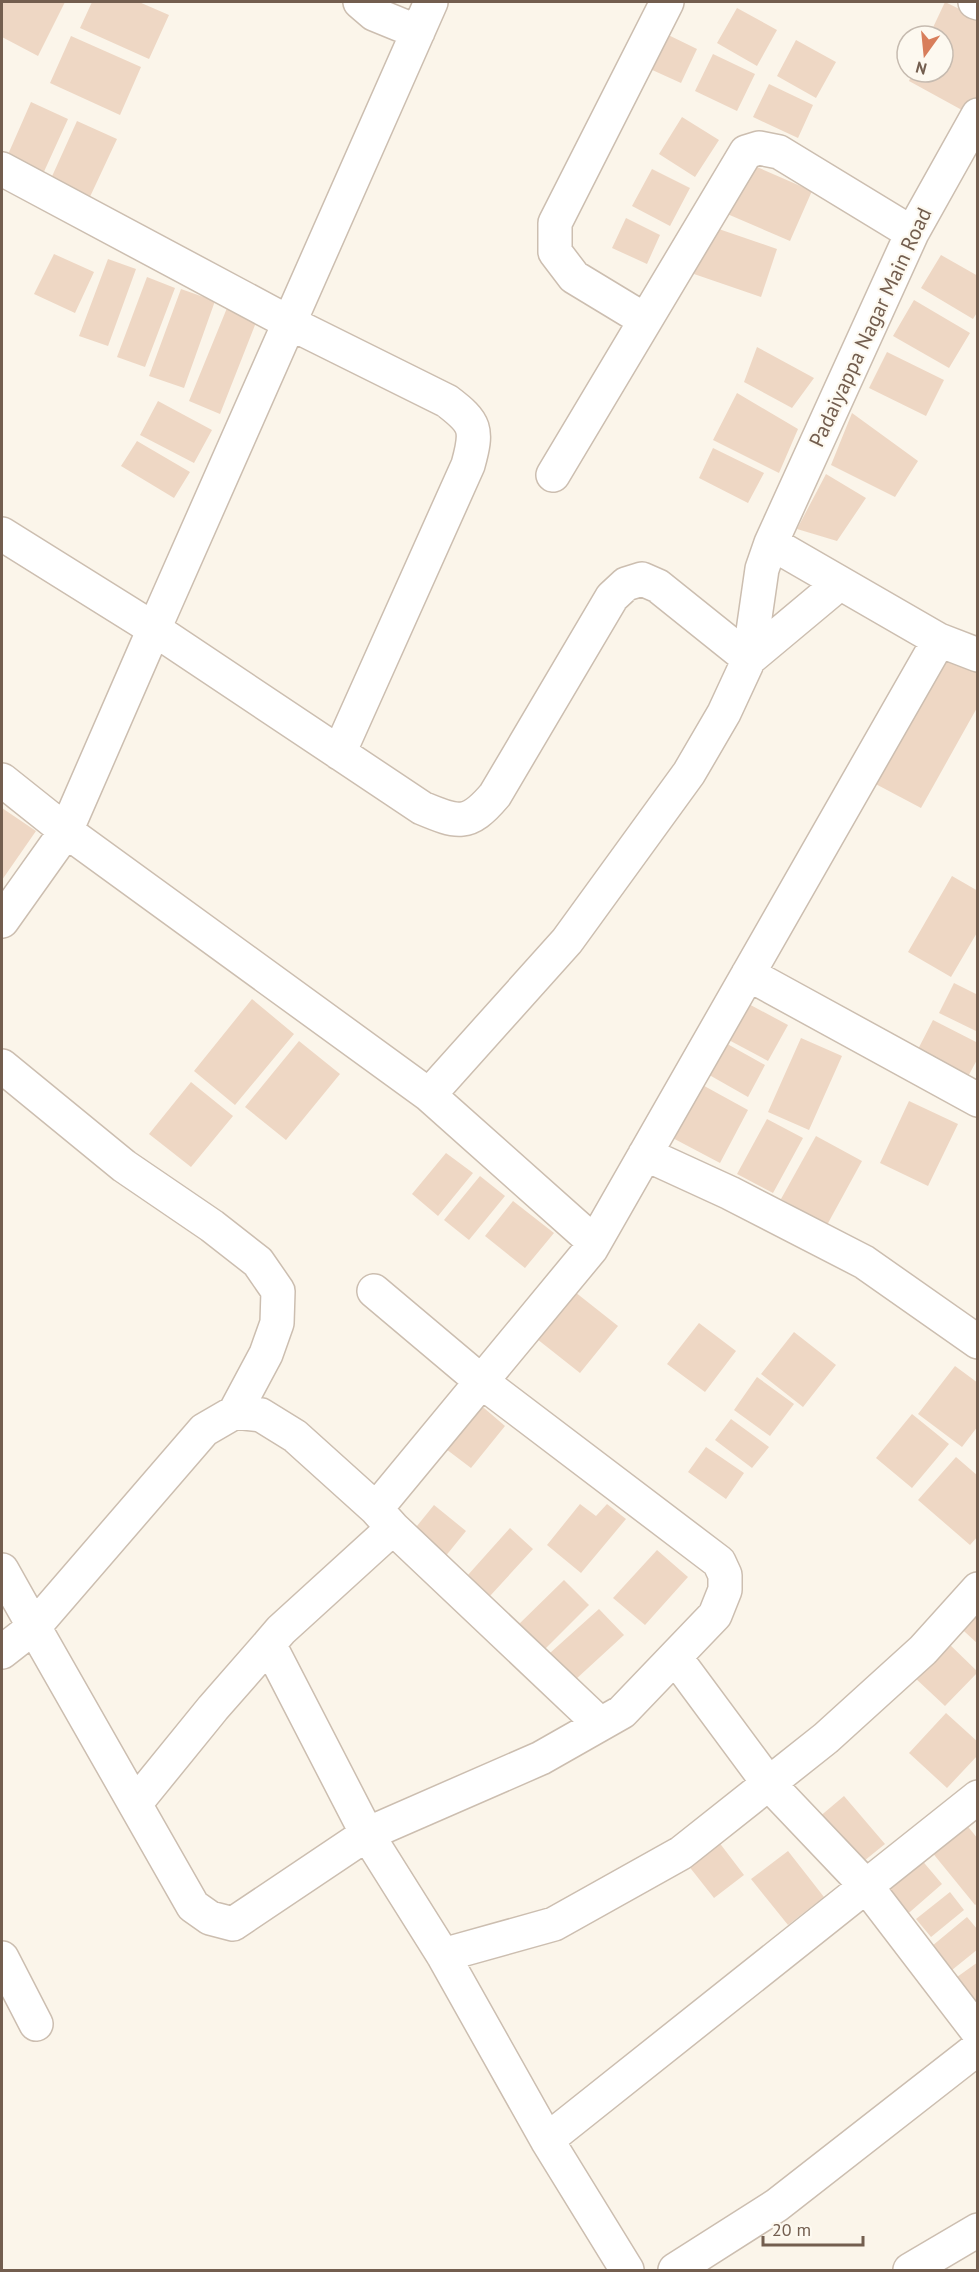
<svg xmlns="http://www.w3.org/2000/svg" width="979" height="2272" viewBox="0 0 979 2272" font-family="'PT Sans',sans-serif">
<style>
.building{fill:#eed7c4}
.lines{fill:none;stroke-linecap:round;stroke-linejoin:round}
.minor-casing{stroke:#ccbeb0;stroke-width:36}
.minor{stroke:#fff;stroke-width:33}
.labels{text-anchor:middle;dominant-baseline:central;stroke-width:4.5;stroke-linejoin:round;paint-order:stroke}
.street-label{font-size:21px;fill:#735e4f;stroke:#fdf9f0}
</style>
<rect width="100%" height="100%" fill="#fbf5ea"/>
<path class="building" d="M 2,2 L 65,2 L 38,56 L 2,37 Z
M 92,2 L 139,2 L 169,15 L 149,59 L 80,28 Z
M 945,2 L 978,18 L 978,103 L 971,115 L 909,81 L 913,72 L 943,72 L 943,36 L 929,36 Z
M 737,8 L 777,30 L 757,66 L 717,43 Z
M 656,29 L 697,49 L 681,83 L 639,64 Z
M 71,36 L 141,67 L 120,115 L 50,83 Z
M 796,40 L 836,62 L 816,98 L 777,76 Z
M 713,54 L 755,74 L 737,111 L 695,91 Z
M 769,84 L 813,105 L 798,138 L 753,117 Z
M 31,102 L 68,119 L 42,176 L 6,159 Z
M 682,117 L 719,140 L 695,177 L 659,154 Z
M 77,121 L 117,139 L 88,201 L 49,183 Z
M 748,163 L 812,191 L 790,241 L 725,213 Z
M 652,169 L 690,188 L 670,226 L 632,206 Z
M 626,218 L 660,235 L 647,264 L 612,248 Z
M 710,226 L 777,249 L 761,297 L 694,274 Z
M 54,254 L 94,272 L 75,313 L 34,294 Z
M 941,255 L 978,276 L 978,311 L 973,319 L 921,288 Z
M 108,259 L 136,269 L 108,346 L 79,336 Z
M 147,277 L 175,288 L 145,367 L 117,357 Z
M 181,289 L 215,301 L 184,388 L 149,376 Z
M 914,300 L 970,333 L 949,368 L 893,336 Z
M 227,308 L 257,320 L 220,414 L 189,401 Z
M 757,347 L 814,378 L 792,408 L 744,382 Z
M 887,352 L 944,380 L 926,416 L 869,388 Z
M 737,393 L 798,429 L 779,473 L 713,440 Z
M 158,401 L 212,430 L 194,463 L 140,435 Z
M 852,413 L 918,461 L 895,497 L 831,465 Z
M 137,441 L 190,472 L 174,498 L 121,466 Z
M 713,448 L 764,473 L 748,503 L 699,478 Z
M 826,474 L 866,498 L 837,541 L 797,529 Z
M 944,648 L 978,666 L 978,706 L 921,808 L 870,781 Z
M 2,808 L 36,831 L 2,880 Z
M 952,876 L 978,891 L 978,931 L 951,977 L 908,952 Z
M 954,983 L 978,995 L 978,1032 L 939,1013 Z
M 252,999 L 294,1034 L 235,1105 L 194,1071 Z
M 745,1002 L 788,1025 L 768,1061 L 725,1038 Z
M 933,1020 L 978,1043 L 978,1058 L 964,1084 L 913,1059 Z
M 801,1038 L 842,1056 L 809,1130 L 768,1112 Z
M 299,1041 L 340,1074 L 286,1140 L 245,1107 Z
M 722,1041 L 765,1065 L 748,1097 L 704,1072 Z
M 191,1082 L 233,1116 L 191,1167 L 149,1134 Z
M 697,1082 L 748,1110 L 720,1163 L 667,1135 Z
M 909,1101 L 958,1124 L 928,1186 L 880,1163 Z
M 767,1119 L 803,1138 L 773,1193 L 737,1174 Z
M 816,1136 L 862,1161 L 827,1225 L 781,1199 Z
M 446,1153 L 473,1173 L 438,1216 L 412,1194 Z
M 480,1176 L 505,1196 L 469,1240 L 444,1220 Z
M 513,1201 L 554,1233 L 525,1268 L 485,1236 Z
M 575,1292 L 618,1326 L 580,1373 L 537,1339 Z
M 699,1323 L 736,1351 L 705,1392 L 667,1364 Z
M 794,1332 L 836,1365 L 803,1407 L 761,1374 Z
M 955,1366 L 978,1383 L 978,1426 L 962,1447 L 918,1414 Z
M 757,1377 L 794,1404 L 770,1436 L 734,1410 Z
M 477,1402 L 505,1426 L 471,1468 L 442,1446 Z
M 912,1414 L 949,1444 L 912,1488 L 876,1458 Z
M 731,1419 L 769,1447 L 752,1468 L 715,1440 Z
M 706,1447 L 744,1473 L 726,1499 L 688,1472 Z
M 956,1457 L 978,1476 L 978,1536 L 970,1545 L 918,1500 Z
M 580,1504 L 596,1516 L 607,1504 L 626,1519 L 581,1573 L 547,1545 Z
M 434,1505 L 466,1531 L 440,1563 L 408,1537 Z
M 510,1528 L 533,1549 L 490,1596 L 467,1576 Z
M 657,1550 L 688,1577 L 645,1625 L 613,1598 Z
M 564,1580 L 589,1605 L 542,1652 L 516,1627 Z
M 978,1595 L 978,1644 L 953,1621 Z
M 599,1609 L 624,1635 L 575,1680 L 550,1653 Z
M 947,1642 L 978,1672 L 945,1706 L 914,1677 Z
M 946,1713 L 978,1742 L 978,1755 L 947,1788 L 909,1753 Z
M 844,1796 L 885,1844 L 859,1865 L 818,1818 Z
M 965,1823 L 978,1839 L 978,1903 L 975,1905 L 931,1851 Z
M 715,1837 L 744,1875 L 714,1898 L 684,1860 Z
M 788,1851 L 824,1897 L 788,1925 L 751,1879 Z
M 920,1858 L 942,1884 L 903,1918 L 880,1891 Z
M 950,1892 L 964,1910 L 931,1937 L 916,1919 Z
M 967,1917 L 978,1930 L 978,1949 L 952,1970 L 932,1946 Z
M 978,1962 L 978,1999 L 975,2001 L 957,1977 Z"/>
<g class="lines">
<g class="minor-casing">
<path id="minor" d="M 360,2 L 374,14 L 418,32
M 975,2 L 978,3
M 2,169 L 290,323 L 447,401 C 476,423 478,429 468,465 L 339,753
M 645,320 L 574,277 L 555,252 L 555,223 L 667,2
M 553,475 L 746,152 L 759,148 L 779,152 L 912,233
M 2,534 L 154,629 L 431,2
M 771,543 L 939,640
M 2,780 L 66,831 L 154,629 L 422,808 C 458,823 468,827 495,795 L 612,597 L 626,584 L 642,579 L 658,586 L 749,659 L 840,583
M 2,921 L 66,831 L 429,1095 L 594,1242
M 748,974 L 978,1100
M 2,1066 L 124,1166 L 212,1226 L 258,1262 L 278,1291 L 277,1323 L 266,1354 L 235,1412
M 429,1095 L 567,941 L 689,773 L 724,713 L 749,659 L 762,569 L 771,543 L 912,233 L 978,115
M 645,1154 L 730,1193 L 864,1262 L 978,1342
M 374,1291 L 482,1382 L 719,1562 L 725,1575 L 725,1590 L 715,1615 L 622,1712 L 541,1758 L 367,1834 L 269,1644 L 281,1630 L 393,1528
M 376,1509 L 591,1249 L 939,640 L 978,655
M 2,1570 L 34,1627 L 204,1430 L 235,1412 L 261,1415 L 295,1436 L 376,1509 L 393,1528 L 600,1724
M 2,1652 L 34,1627 L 193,1906 L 210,1918 L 233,1924 L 367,1834 L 443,1955 L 547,2140 L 978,1797
M 675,1657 L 769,1784 L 867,1887 L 978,2032
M 135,1804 L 213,1708 L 269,1644
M 443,1955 L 554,1924 L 681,1853 L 826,1738 L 923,1650 L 978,1589
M 2,1958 L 36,2024
M 547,2140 L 627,2270
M 675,2270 L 777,2205 L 978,2048
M 910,2270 L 978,2230"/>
</g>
<use href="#minor" class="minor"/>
</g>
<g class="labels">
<g class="street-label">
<text transform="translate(870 327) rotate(-65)">Padaiyappa Nagar Main Road</text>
</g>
</g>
<rect width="979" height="2272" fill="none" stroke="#735e4f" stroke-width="6"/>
<g transform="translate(925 54) rotate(195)"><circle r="28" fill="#fdf9f0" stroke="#c6bbb0" stroke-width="1.5"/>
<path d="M0-4.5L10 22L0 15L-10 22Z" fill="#d87e5b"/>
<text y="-9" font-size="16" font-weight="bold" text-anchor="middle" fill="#735e4f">N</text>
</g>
<path d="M763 2236v9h100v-9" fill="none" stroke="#735e4f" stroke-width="3"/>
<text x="772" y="2236" font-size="18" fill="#735e4f" stroke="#fdf9f0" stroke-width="4.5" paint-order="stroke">20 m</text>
</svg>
